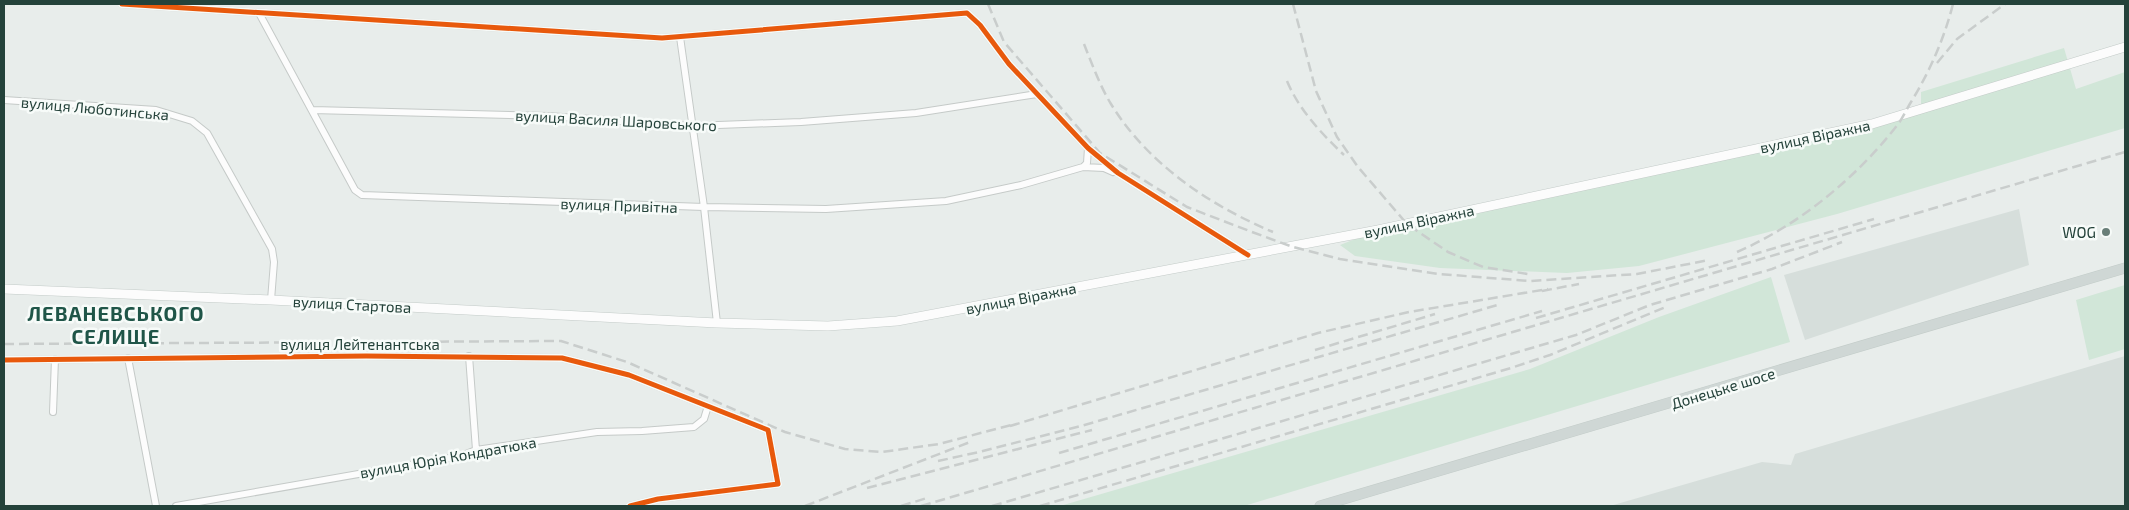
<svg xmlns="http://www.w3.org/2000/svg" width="2129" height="510" viewBox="0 0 2129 510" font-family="'Exo 2',sans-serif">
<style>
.built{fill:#d6dedb}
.green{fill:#d1e6d8}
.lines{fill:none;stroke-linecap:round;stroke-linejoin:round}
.street-casing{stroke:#c5cac8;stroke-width:8}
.secondary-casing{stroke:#c3cbc8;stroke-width:10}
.primary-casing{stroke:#c3ccc9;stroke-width:11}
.street{stroke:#fcfcfc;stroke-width:6}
.secondary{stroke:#fcfcfc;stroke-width:9}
.primary{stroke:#cfd7d5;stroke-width:10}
.rail{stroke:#c9cdcc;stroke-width:2.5;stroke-dasharray:10 5;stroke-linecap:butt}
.cycleway-casing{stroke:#f7fbf9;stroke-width:8}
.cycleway{stroke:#e8590c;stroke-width:5}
.poi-dot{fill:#697e78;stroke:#f7fbf9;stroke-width:2}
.labels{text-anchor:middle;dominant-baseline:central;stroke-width:5;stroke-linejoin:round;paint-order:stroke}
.street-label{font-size:15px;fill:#24423a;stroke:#f7fbf9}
.poi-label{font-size:15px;fill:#24423a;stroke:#f7fbf9;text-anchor:end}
.district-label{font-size:20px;font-weight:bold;letter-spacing:1px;fill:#1f5548;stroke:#f7fbf9}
</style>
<rect width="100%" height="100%" fill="#e8edeb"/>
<path class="built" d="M 2019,209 L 2029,265 L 1805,340 L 1784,275 Z
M 2125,356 L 2125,506 L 1610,506 L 1762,462 L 1791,465 L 1795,454 Z"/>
<path class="green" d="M 2064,48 L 2076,89 L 2125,72 L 2125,128 L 1837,214 L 1639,266 L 1567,273 L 1440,268 L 1355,256 L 1340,245 L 1378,230 L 1921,109 L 1921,92 Z
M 1771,277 L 1790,342 L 1244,506 L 1060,506 L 1530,369 L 1659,317 Z
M 2125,285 L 2125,349 L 2089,360 L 2076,300 Z"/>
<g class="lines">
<g class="street-casing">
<path id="street" d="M 122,4 L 662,38 L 967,13 L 980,25 L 1009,64 L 1088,148 L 1118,173 L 1248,255
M 259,13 L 355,190 L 362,195 L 704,207 L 826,209 L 946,201 L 1021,185 L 1083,167 L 1104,168 L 1113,172
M 680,37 L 704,207 L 717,323
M 4,100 L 156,110 L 192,121 L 207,133 L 272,249 L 274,262 L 271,300
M 312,110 L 548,116 L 692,126 L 801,122 L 916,113 L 1037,94
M 1083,167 L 1087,163 L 1088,148
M 469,356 L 476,450
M 128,358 L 156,506
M 4,360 L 366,356 L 562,358 L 629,375 L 768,430 L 778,484 L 658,499 L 630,506
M 53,412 L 55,359
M 176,506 L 461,456 L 476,450 L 597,432 L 642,431 L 694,427 L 704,419 L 708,406"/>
</g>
<g class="secondary-casing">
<path id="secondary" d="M 4,289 L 271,300 L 717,323 L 828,326 L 897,321 L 1378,230 L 1872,124 L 2125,47"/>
</g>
<g class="primary-casing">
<path id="primary" d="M 1320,506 L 2125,268"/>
</g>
<use href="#street" class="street"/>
<use href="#secondary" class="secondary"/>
<use href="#primary" class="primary"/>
<path class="rail" d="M 988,4 L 1004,42 L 1100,153 L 1187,207 L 1252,232 L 1293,247 L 1340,259 L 1439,274 L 1530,281 L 1637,274 L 1709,260
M 1293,4 L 1316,91 L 1337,137 L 1358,167 L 1407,224 L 1448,252 L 1483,267 L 1528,274
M 1084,44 C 1092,64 1100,86 1111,104 C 1148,164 1209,205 1273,232
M 1937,63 L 1957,39 L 2005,4
M 1287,81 C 1299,110 1322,134 1344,155
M 1737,252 C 1797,226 1854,180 1895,128 C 1902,120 1906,110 1911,102 C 1930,71 1944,39 1953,4
M 1542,291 L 1579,284
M 1536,318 L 1874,219
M 4,344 L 561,341 L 627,362 L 785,432 L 845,449 L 882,452 L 939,444 L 1015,424
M 1315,350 L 1435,314
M 1010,426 L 1318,333 L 1409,312 L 1548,289
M 1059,453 L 1542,311
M 938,461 L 979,452 L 1081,426 L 1501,304
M 867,488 L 1092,430
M 805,506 L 970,442
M 901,506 L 927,498
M 921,506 L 2125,152
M 992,506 L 1576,335 L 1650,305 L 1772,269 L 1842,242
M 1040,506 L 1511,368 L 1550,355 L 1668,306"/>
<g class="cycleway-casing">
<path id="cycleway" d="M 122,4 L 662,38 L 967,13 L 980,25 L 1009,64 L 1088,148 L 1118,173 L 1248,255
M 4,360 L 366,356 L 562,358 L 629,375 L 768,430 L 778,484 L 658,499 L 630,506"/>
</g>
<use href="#cycleway" class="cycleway"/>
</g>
<circle class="poi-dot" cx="2106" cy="232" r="5"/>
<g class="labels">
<g class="street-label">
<text transform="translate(95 108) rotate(5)">вулиця Люботинська</text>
<text transform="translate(616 120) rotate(3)">вулиця Василя Шаровського</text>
<text transform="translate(1815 136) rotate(-12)">вулиця Віражна</text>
<text transform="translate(619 205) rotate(2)">вулиця Привітна</text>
<text transform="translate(1419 221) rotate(-12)">вулиця Віражна</text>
<text transform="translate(1021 298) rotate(-11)">вулиця Віражна</text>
<text transform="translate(352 304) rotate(3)">вулиця Стартова</text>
<text x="360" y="344">вулиця Лейтенантська</text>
<text transform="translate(1723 388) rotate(-17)">Донецьке шосе</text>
<text transform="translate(448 457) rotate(-10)">вулиця Юрія Кондратюка</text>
</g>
<g class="poi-label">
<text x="2096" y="232">WOG</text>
</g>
<g class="district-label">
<text x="116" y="313">ЛЕВАНЕВСЬКОГО<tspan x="116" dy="23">СЕЛИЩЕ</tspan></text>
</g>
</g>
<rect width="2129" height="510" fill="none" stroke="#24423a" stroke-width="10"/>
</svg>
